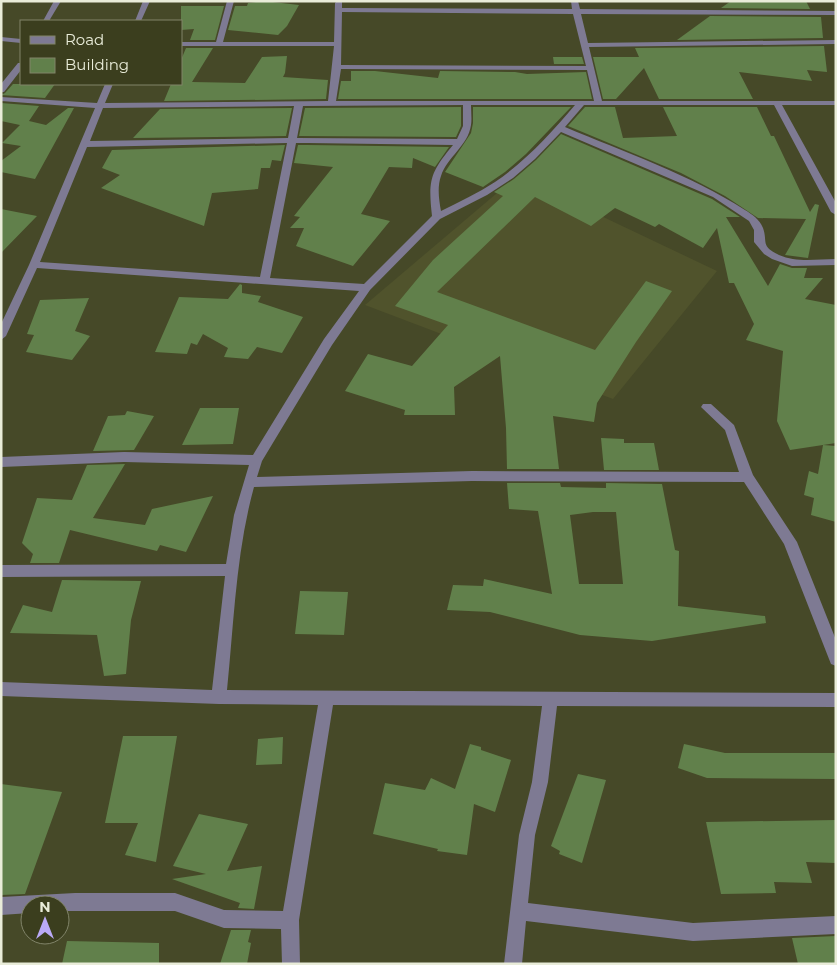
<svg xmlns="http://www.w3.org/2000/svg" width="837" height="965" font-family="Montserrat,sans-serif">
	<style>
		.built { fill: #50532c }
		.building { fill: #61804b; fill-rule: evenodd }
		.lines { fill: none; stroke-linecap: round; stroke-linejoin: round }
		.minor { fill: #7e7a93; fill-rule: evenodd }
	</style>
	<rect width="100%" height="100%" fill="#464928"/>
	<!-- built -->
	<path class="built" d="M517,176l200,95 -104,128 -248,-94z"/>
	<!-- building -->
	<path class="building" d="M264,1l35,4 -12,21 -9,9 -50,-5 7,-24h12l1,-3z
		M731,1h75l4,8 -89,-1z
		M181,6h43l-9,34h-25l4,-11 -13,1z
		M710,16l111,1 2,21 -146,2z
		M824,46l3,26 -20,-2 5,11 -73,-9 14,27h-94l-15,-31 -28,31h-13l-10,-42h46l-4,-9z
		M186,48h27l-21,34 53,1 17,-26 25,-1 -2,17 -2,4 45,3 -2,19 -162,2 7,-17h10v-24z
		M553,57h29l2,7h-30z
		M351,71h24l63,7 2,-7 75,1 12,2 59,-2 6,27h-254l3,-18h10z
		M13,84h42l-10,14 -44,-3 4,-2z
		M1,103l38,3 -10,15 17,4 22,-17h6l-39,71 -34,-7v-11l20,-15 -19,-3 18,-18 -19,-4z
		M461,107v19l-5,11 -157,-1 6,-28z
		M473,107h98l-45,47 -21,18 -22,15 -38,-15 26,-39 2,-10z
		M585,107h30l8,31 54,-2 -14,-29h94l14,29h3l36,76 5,-8 4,1 -11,53 -23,-3 21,-36 -48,-1 -33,-22 -44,-23 -113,-47z
		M292,108l-6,28 -153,2 27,-29z
		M561,134l151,65 28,18h-14l42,69 12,-22 12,4h15l-3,10h19l-18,21 31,6v138l-46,7 -13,-29 6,-70 -37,-11 8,-16 -20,-41h-5l-12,-55 -14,20 -44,-24 -4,3 -40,-19 -24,18 -56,-29 -98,95 158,58 51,-69 26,10 -36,51 -39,61 -3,19 -41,-6 6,53h-52l-1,-41 -6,-72 -46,31 1,28h-51l1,-5 -60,-19 23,-37 44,12 36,-41 -53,-19 38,-46 70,-64 -9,-4 20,-13 22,-19z
		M285,145l-4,16 -9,-1 -2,8h-9l-3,21 -46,4 -8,33 -103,-38 19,-13 -18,-7 10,-18z
		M298,145h10l141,2 -14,20 -22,-9 -1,10 -23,-1 -28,47 29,7 -37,45 -57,-20 8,-18h-14l10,-11 -6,-1 39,-49 -39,-4z
		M1,209l36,7 -36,37z
		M240,284l2,1v8l19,3 -3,6 45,15 -21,36 -25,-6 -9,12 -24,-2 4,-9 -25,-14 -6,11 -6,-2 -4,11 -32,-2 24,-55 49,2z
		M89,298l-14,33 15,5 -18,24 -46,-8 8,-17 -7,-1 13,-34z
		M200,408h39l-6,36 -51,1z
		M127,411l27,5 -20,34 -41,1 15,-35 17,-1z
		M601,438l23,1v4h30l5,27h-55z
		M823,445l13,1v76l-25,-7 3,-17 -10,-3 5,-24 9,3z
		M125,464l-32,54 52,7 7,-16 61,-13 -27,56 -26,-7 -3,6 -87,-21 -11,33h-29l3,-9 -11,-11 15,-45 35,2 15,-35z
		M507,483h53l1,4 45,1v-5l56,1 13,66 4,1 -1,55 87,10 1,7 -114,18 -72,-6 -90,-23 -43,-2 6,-25 30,1 1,-7 68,15 -14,-83 -29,-2zM593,512h23l7,72h-44l-9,-69z
		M62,580l79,1 -10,39 -5,54 -22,2 -7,-41 -87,-2 13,-28 29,7z
		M300,591l48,1 -4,43 -49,-1z
		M123,736h54l-21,126 -31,-7 13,-32h-33z
		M283,737l-1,27 -26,1 2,-26z
		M470,744l11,3v3l30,10 -16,52 -21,-8 -7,51 -30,-4 1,-2 -65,-15 12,-51 40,7 6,-12 24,11z
		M684,744l41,9h111v26l-129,-1 -29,-10z
		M578,774l28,6 -24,83 -23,-9 1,-3 -9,-5z
		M1,784l61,8 -37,102 -24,1z
		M199,814l49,10 -21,47 35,-5 -8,43 -16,-1 2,-5 -68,-24 34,-5 -33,-8z
		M836,820v43l-30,-1 6,21 -38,-1 2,11 -55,1 -15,-72z
		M231,930h20l-3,12 3,1 -4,21h-27z
		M836,936v28h-38l-6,-26z
		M67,941l92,2v21h-97z"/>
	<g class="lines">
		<!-- minor -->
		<path class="minor" d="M54,1h7l-12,20h-6z
			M143,1h7l-9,20h-6z
			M227,1h7l-11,41h111l1,-39 2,-2h5v7l230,1 -1,-8h7l2,8 256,2v4l-255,-1 7,29 248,-3v4l-247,3 13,54h234v4h-54l54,98v12l-5,-3 -57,-107h-190l-19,22c59,25 126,48 180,83 8,5 14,9 18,18 5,14 -3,18 16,27 18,8 38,4 57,4v6l-44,1 -20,-7 -8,-5 -10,-12v-12l-5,-9 -36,-24 -152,-65 -26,27 -22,19 -26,17 -47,24 -70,71 -38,55 -70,116 -5,16 215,-6 267,1 -14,-42 -24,-23 2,-3h8l23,21 19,50 44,67 39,98v26l-5,-2 -2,-5 -45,-115 -40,-62 -272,-1 -218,6c-18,65 -20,135 -27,203l609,3v14l-279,-1 -9,76 -13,53 -7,68 165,20 143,-7v18l-143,7 -167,-20 -4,43h-18l15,-129 13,-53 10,-76 -209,-1 -34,215 1,44h-18l-1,-35 -57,-1 -49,-17h-115v-6h-30v8l-29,2v-18l74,-4h100l49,17 59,1 35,-206 -99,-1 -218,-8v-14l211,8 13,-114 -224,1v-12l225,-1 8,-49 15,-50 -125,-3 -123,5v-10l123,-5 129,3 71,-116 35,-48 -322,-23 -31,68 -5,4v-16l28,-59 66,-157 -94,-7v-4l96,6 8,-19h8l-8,19 223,-2 6,-55h-153v-4h35zM342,12l231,2 13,52 -245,-1zM341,69l246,1 7,31h-258zM463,105v21l-6,13 -160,-1 6,-32zM471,105h104c-24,28 -49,56 -80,77 -17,11 -36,20 -54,29 -2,-11 -4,-24 0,-35 6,-19 27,-30 30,-51 1,-6 0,-13 0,-20zM294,106l-6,32 -198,3 13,-33zM287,143l-27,134 -220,-15 47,-115zM296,143h12l145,2c-23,28 -25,35 -21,71l-68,68 -94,-6z
			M1,37l20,2v4l-20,-2z
			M18,63h3v7l-17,22h-3v-8z"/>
	</g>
	<!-- border -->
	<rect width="837" height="965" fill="none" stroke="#e9ecd9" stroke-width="5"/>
	<!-- legend -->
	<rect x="20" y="20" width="162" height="65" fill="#3b3e1e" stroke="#818469"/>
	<rect x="30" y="36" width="25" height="8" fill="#7e7a93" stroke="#818469"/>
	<text x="65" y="45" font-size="15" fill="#e9ecd9">Road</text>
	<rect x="30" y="58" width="25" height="15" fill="#61804b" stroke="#818469"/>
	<text x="65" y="70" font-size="15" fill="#e9ecd9">Building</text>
	<!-- north arrow -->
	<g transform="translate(45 920)"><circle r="24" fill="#3b3e1e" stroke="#818469"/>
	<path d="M0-4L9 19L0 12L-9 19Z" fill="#baaaf6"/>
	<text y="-8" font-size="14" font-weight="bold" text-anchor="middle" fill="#e9ecd9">N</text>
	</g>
</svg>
